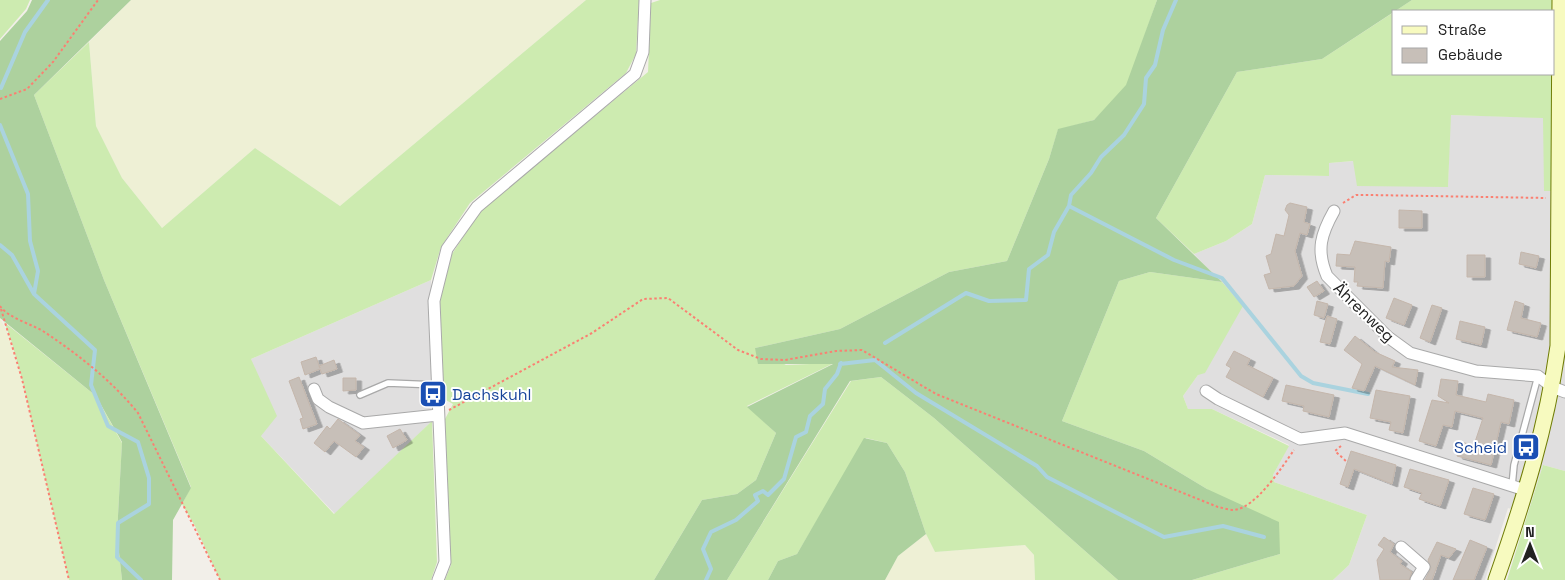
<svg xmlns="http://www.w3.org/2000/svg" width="1565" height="580" font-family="'Space Grotesk',sans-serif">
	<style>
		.residential { fill: #e0dfdf }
		.farmland { fill: #eef0d5 }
		.grass { fill: #cdebb0 }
		.forest { fill: #add19e }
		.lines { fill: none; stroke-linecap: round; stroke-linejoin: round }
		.stream { stroke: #aad3df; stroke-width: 4 }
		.building { fill: #c7bfb8; stroke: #c4b6ab; filter: url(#shadow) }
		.service-casing { stroke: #a9a9a9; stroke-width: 8 }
		.minor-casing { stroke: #a9a9a9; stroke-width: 13 }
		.secondary-casing { stroke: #707d05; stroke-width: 17 }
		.path { stroke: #fa8072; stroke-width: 2; stroke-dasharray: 2.5 2.5; stroke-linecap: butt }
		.service { stroke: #fff; stroke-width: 5.5 }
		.minor { stroke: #fff; stroke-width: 11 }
		.secondary { stroke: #f7fabf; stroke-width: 15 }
		.labels { text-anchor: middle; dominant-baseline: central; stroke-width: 4; stroke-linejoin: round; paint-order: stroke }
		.street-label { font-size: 16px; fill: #222; stroke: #fff }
		.transit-label { font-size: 16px; fill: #164399; stroke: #fff; text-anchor: start }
	</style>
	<defs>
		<filter id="shadow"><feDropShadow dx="5.5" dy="3" stdDeviation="0" flood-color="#0004"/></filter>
	</defs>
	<rect width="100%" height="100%" fill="#f2efe9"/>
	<!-- residential -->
	<path class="residential" d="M1450,115l115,3v353l-22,-6 -16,49 -19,-6 -23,72h-152l16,-15 18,-50 -93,-33 -1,-7 16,-30 -77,-36h-24l-5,-13 15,-21 39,-76 -43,-45 32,-13 26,-17 13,-49 64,1 -1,-13 26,-2 94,26z
		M431,280l1,141 -96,94 -75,-79 -10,-77z"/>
	<!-- farmland -->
	<path class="farmland" d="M131,0h455l-246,206 -85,-58 -93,80 -40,-50 -26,-52 -7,-84z
		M0,318l11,22 11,39 47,201h-69z
		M926,534l9,18 90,-7 9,10 1,25h-150l13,-24z"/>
	<!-- grass -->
	<path class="grass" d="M0,0h30l-4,9 -26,30z
		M586,0h53l-3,54 -10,19 -156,130 -29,44 -10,33 -180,79 26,57 -16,20 73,78 98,-93 5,141 -6,18h-211l-25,-54 -13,-22 9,-17 -87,-207 -70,-185 55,-53 7,84 26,52 40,50 93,-80 85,58z
		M660,0h497l-31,89 -32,31 -36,10 -9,29 -42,102 -58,11 -109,57 -85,19 31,17 48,-2 -87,43 29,27 -20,47 -19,14 -35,6 -48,80h-209l6,-15 -6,-146 8,-15 -9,-5 -4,-98 12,-47 29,-44 167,-138 3,-69z
		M1412,0h140v11h-157z
		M1394,12v62h158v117h-8l-1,-73 -92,-3 -3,72 -91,-1 -4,-25 -24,2v13l-64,-1 -13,49 -26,17 -32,13 -38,-36 81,-146 85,-13z
		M1150,272l72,10 21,24 -38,67 -7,2 -15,21 5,13h24l77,37 -16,29 1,7 93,33 -18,50 -16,15h-141l88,-26 -73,-65 -63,-38 -82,-30 57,-140z
		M4,322l92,74 26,47 -5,91 5,46h-53l-47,-201 -11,-39z
		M881,377l53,41 184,162h-83l-1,-25 -9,-10 -90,7 -9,-18 -21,-62 -18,-29 -21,-5 -69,116 -19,7 -10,19h-41l124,-199z
		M1543,465l22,6v109h-58z"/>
	<!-- forest -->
	<path class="forest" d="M32,0h99l-97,95 70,185 87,208 -18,32 -1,60h-50l-5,-46 5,-92 -26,-46 -96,-78v-277l27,-30z
		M1157,0h255l-90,59 -85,13 -81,146 66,64 -72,-10 -31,9 -57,140 82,30 63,38 72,33 1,32 -88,26h-74l-184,-162 -53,-41 -31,4 -123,199h-73l48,-80 35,-6 19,-14 20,-47 -29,-26 86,-43h-75l-3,-16 85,-19 109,-57 58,-11 42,-102 9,-30 36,-9 32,-35z
		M864,438l23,5 18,29 21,62 -28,22 -13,24h-117l10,-19 19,-7z"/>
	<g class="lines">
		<!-- stream -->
		<path class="stream" d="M1,88l24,-56 23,-32
			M0,125l28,69 2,47 8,30 -4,23 61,56 -4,35 17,41 30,16 11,36v26l-31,19 -1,34 24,23
			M1069,206l105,54 48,18 79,98 12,7 55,11
			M0,245l12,10 22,39
			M885,343l81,-50 23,8 37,-1 3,-31 19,-14 6,-23 15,-26 2,-11 20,-22 10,-16 23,-22 20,-31 2,-26 9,-13 8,-35 13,-30
			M840,364l35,-4 41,33 121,73 10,11 117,60 59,-11 41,11
			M706,580l5,-11 -8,-20 8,-17 25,-12 22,-19 -3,-6 8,-4 5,4 16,-16 12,-42 10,-5 4,-16 13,-12 2,-15 12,-15 4,-11"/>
	</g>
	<!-- building -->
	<path class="building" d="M1290,203l17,4 -3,15 6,2 -3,11 -7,-2 -5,18 7,25 -8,10 -25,3 -5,-14 7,-2 -5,-17 5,-2 5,-20 8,2 5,-21 -4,-5 2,-5z
		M1399,210l23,1v17h-23z
		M1355,241l36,6 -2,15 -4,-1 -2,27 -26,-2 1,-4h-4l1,-15 -19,-1 1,-12 13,1z
		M1521,252l18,4 -3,12 -17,-4z
		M1467,255h18v22h-18z
		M1317,281l7,10 -10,6 -7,-10z
		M1394,298l18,7 -8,20 -18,-7z
		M1317,301l11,3 -4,14 -10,-3z
		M1515,301l9,3 -3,14 20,5 -4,14 -30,-7z
		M1432,305l10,3 -12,34 -10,-4z
		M1327,316l10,3 -7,25 -10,-2z
		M1460,321l25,6 -4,18 -25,-6z
		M1355,336l20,16 20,9 -3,6 26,3 -3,15 -40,-19 -11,25 -12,-3 10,-24 -18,-14z
		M1234,351l16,8 -3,6 26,13 -10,19 -37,-20 5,-9 -5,-3z
		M316,357l4,11 -1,-2 15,-6 3,9 -15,5 -2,-5 -15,6 -4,-13z
		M299,377l18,47 -14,5 -3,-10 3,-1 -14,-37z
		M343,378h13v12l-13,1z
		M1441,379l17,2 -2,14 30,7 2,-8 26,6 -5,24 -8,-2 -10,43 -34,-9 3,-14 14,3 9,-27 -28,-7 -3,16 -9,-2 -7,21 -17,-5 13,-41 17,3 -11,-7z
		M1286,385l48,10 -5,22 -26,-6 1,-5 -22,-5z
		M1376,390l34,6 -7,37 -14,-3 2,-8 -21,-4z
		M338,419l22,16 -5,6 9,6 -8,10 -22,-16 -9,11 -11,-9 13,-17 3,3z
		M400,429l7,11 -14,8 -6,-12z
		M1351,451l45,14 -4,19 -38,-15 -6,18 -8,-3z
		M1410,469l39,11 -9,26 -21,-7 3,-6 -18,-6z
		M1473,488l21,6 -9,26 -21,-6z
		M1384,537l10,7 -4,8 12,9 -2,3 12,8 -3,8h-29l-3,-20 7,-11 -6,-4z
		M1470,540l17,7 -13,33h-21z
		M1437,542l19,7 -7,9 -8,-3 -9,25h-7l6,-12 -3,-8z"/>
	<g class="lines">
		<!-- service casing -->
		<g class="service-casing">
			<path id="service" d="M360,395l28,-12 49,2
				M1512,486l2,-21 24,-89"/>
		</g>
		<!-- minor casing -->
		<g class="minor-casing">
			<path id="minor" d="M1334,211c-13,23 -18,39 -7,65l61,61 22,16 66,18 62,5 14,11 13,5
				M314,389l4,10 11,8 34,16 75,-8
				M1206,391l12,8 82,40 45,-6 180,57
				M1401,547l23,20 -8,13
				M438,580l7,-18 -11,-261 13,-52 30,-42 158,-133 8,-22 2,-52"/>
		</g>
		<!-- secondary casing -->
		<g class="secondary-casing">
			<path id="secondary" d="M1496,580c27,-77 51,-154 62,-234l2,-346"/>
		</g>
		<!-- path -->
		<path class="path" d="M0,99l27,-10 26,-27 45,-62
			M1343,203l13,-8h14l176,3
			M0,306c9,13 33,18 46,27 34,23 66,48 92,80l82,167
			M1,309l21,70 47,201
			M449,410l143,-77 51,-34 25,-1 70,52 23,9 24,1 51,-9 26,-1 74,44 282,113c5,1 11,3 16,3 22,-2 48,-43 60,-60
			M1341,446l-6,5 12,11"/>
		<!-- service -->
		<use href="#service" class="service"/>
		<!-- minor -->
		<use href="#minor" class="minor"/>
		<!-- secondary -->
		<use href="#secondary" class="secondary"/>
	</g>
	<!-- icons -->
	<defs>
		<g id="bus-square" transform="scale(1.4375)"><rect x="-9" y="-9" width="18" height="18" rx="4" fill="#1a4fb4" stroke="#fff"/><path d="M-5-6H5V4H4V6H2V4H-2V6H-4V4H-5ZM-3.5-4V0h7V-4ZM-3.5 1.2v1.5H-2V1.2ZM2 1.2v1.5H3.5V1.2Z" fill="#fff"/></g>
	</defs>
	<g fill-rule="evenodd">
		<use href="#bus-square" x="433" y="394"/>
		<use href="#bus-square" x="1526" y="447"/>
	</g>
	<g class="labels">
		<!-- street labels -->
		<g class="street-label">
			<text transform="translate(1364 312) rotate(44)">Ährenweg</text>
		</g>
		<!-- transit labels -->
		<g class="transit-label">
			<text x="452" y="394">Dachskuhl</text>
			<text x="1507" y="447" text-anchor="end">Scheid</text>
		</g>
	</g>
	<!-- legend -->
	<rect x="1392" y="10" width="162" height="65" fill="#ffffff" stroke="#a7a7a7"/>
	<rect x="1402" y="26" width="25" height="8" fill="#f7fabf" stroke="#a7a7a7"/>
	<text x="1438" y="35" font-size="15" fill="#222222">Straße</text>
	<rect x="1402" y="48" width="25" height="15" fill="#c7bfb8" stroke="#a7a7a7"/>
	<text x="1438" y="60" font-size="15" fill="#222222">Gebäude</text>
	<!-- north arrow -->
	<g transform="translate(1530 545)" stroke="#ffffff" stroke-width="4" paint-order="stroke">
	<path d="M0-4L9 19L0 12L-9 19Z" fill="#222222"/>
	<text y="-8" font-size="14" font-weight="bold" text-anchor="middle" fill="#222222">N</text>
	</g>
</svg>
